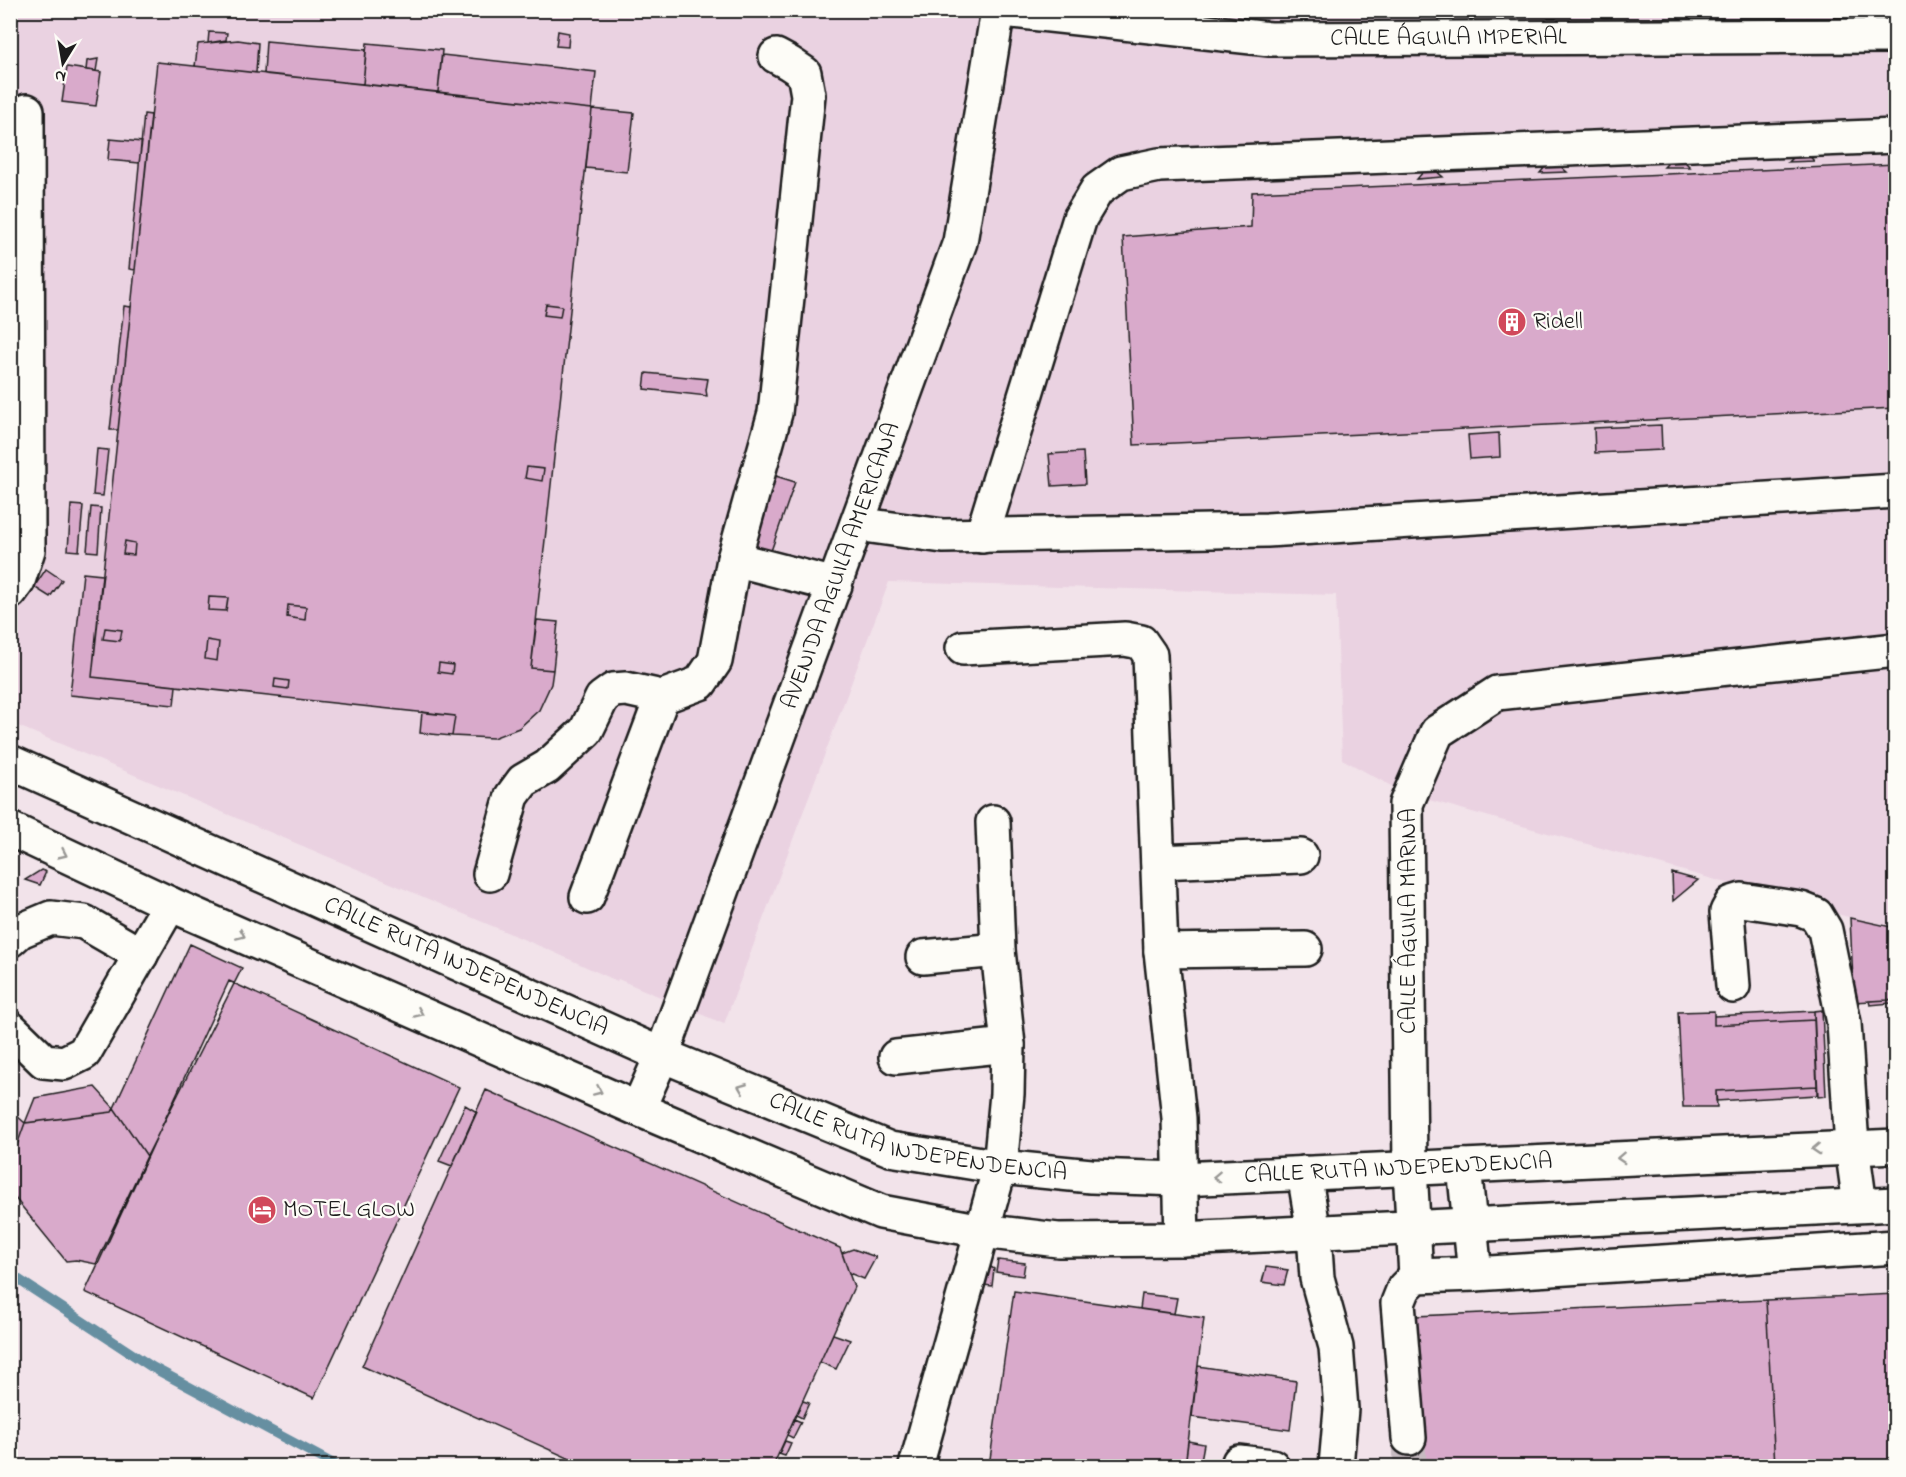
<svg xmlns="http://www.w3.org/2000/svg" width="1906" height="1477" font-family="'Indie Flower',sans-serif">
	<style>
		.built { fill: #ead2e1 }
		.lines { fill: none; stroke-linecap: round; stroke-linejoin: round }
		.stream { stroke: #668fa1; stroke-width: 10 }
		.building { fill: #d9aacb; stroke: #1c1c1c; stroke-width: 1.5; fill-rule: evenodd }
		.minor-tunnel { stroke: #c7bbc1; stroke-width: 33; stroke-dasharray: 33 16; stroke-linecap: butt }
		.minor-casing { stroke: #1c1c1c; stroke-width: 38 }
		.major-casing { stroke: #1c1c1c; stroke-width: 38 }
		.minor { stroke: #fdfcf7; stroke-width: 33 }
		.major { stroke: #fdfcf7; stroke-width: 33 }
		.oneway { stroke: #989794 }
		.labels { text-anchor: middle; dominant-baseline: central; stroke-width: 4.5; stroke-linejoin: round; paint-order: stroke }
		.street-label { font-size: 24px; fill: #1c1c1c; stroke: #fdfcf7 }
		.poi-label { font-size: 24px; fill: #1c1c1c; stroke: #fdfcf7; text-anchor: start }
	</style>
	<rect width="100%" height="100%" fill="#f2e3ea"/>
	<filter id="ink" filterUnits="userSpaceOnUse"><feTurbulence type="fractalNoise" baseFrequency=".0167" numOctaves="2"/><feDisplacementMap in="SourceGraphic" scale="12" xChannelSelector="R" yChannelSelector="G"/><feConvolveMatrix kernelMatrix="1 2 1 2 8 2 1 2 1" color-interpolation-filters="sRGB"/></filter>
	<g filter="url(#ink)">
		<!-- built -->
		<path class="built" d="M10,11h1885v919l-491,-137 -62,-34 -6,-164 -447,-13 -165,442 -106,-45 -1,2 -68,-31 -538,-227z"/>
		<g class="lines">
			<!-- stream -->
			<path class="stream" d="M10,1274l142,93 185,99"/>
		</g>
		<!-- building -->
		<path class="building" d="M558,31l11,2 -1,14 -12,-1z
			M209,32l18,1 -1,7 -18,3z
			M238,40l20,3 -2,30 -61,-7 3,-22z
			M266,41l100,9 -3,34 -99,-10z
			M367,43l75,7 -4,42 -75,-8z
			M442,55l154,17 -4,37 -154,-17z
			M98,59l-2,12 -10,-1 1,-9z
			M157,62l435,47 -61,559 22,2 -2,14 -12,26 -20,18 -26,10 -41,-2 3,-20 -363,-39zM546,304l16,2 -2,11 -16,-2zM527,467l17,2 -2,12 -17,-3zM125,541l10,2 -1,12 -11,-1zM209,597l19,1 -2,13 -18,-1zM288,605l18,2 -1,13 -18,-3zM105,628l17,2 -2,11 -17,-2zM207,640l12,2 -2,19 -12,-2zM439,663l14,2 -1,9 -14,-2zM275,679l14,2 -1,8 -14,-2z
			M67,67l34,5 -5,34 -34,-4z
			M592,109l42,4 -7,59 -41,-4z
			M144,114l7,1 -16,155 -6,-1z
			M110,139l32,3 -3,21 -31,-3z
			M1802,148l12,13 -26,1z
			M1677,154l13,13h-26z
			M1552,159l15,13 -27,1z
			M1896,164v244l-762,37 -11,-208 128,-10 1,-35z
			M1429,165l14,12 -26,2z
			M546,304l16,2 -2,11 -16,-2z
			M124,306l7,1 -13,123h-8z
			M646,373l62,6 -2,11 1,6 -63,-7z
			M1661,425l1,25 -67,3 -1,-25z
			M1499,433l1,24 -30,2 -2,-24z
			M97,449l11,1 -5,46 -10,-1z
			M1083,452l2,32 -33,2 -3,-32z
			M527,467l17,2 -2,12 -17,-3z
			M766,473l29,9 -24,69 -20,-7z
			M71,505l12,1 -4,45 -11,-1z
			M91,507l10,1 -3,44 -11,-1z
			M125,541l10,2 -1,12 -11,-1z
			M46,569l16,11 -12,17 -16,-10z
			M83,573l19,2 -10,102 84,9 -2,19 -104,-10z
			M209,597l19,1 -2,13 -18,-1z
			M288,605l18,2 -1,13 -18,-3z
			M537,620l21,2 -5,48 -22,-2z
			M105,628l17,2 -2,11 -17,-2z
			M207,640l12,2 -2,19 -12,-2z
			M439,663l14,2 -1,9 -14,-2z
			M275,679l14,2 -1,8 -14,-2z
			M422,712l33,4 -3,20 -32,-3z
			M41,870l5,2 -6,13 -15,-5z
			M1672,873l26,7 -25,21z
			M1850,918l46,10v68l-7,4 -35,2z
			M190,944l52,24 -95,188 -33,-48z
			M229,981l230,106 -145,311 -229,-106z
			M1896,996v4l-5,3 -21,2 -1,-4 20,-1z
			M1822,1010l4,86 -8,1 -4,-86z
			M1714,1011v14l100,-5 3,66 -101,5 1,16h-34l-5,-95z
			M1814,1011v9l-100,5v-9z
			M1817,1086v9l-101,6v-10z
			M95,1087l19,21 -2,4 -87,11 10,-25z
			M486,1090l354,158 14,39 -81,179h-187l-224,-100z
			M465,1105l12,7 -25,54 -13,-5z
			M114,1108l33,48 -51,108 -20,-4 -10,1 -56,-69v-41l7,-6 8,-22 87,-11z
			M10,1110l15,13 -8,22 -7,6z
			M853,1249l23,8 -12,22 -15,-6 -7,-20z
			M998,1260l27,3 -2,13 -27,-4z
			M986,1264l8,5 -2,17 -18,-2z
			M1266,1267l22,3 -4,15 -22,-3z
			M1014,1291l190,27 -19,148h-196z
			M1142,1294l35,4 -3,16 -34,-5z
			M1896,1294v172h-121l-9,-166z
			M1766,1300l9,166h-354l-5,-150z
			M833,1334l17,6 -14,29 -16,-7z
			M1198,1366l98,15 -6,49 -98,-13z
			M803,1401l6,2 -7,15 -6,-3z
			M794,1419l7,3 -8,16 -6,-3z
			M1402,1438h19v28h-19z
			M785,1441l6,2 -6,13 -6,-2z
			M1188,1441l16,3 -4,22h-15z"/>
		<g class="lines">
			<!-- minor-tunnel -->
			<path class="minor-tunnel" d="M1409,1438l1,28"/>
			<!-- minor casing -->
			<g class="minor-casing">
				<g id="minor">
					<path id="s1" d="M1003,10l267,29 626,-3"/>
					<path d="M776,56l13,7 15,10 4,22 -33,318 -41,146 101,26"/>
					<path d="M857,524l86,12 324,-6 629,-39"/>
					<path d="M982,536l98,-318 17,-28 24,-17 38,-8 737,-29"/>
					<path d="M10,592l8,-11 10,-31 -1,-439"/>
					<path d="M963,648l162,-9 16,3 9,13 11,296 18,167 3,121"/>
					<path d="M1158,862l143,-6"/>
					<path d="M490,874l22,-78 11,-15 24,-14 39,-36 16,-33 11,-8 13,-1 36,8 38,-14 15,-22 19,-102"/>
					<path d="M587,897l75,-200"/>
					<path d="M10,940l10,-9 31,-13 33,4 57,33"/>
					<path d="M1161,951l144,-2"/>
					<path d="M923,957l75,-7"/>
					<path d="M1733,986l-6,-74 5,-9 10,-3 59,9 15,6 9,15 19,93 8,124 8,58"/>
					<path d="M10,1028l34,33 20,2 20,-10 86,-149"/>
					<path d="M896,1057l112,-12"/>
					<path d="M1464,1166l11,108"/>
					<path d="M1304,1173l10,60 3,45 19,69 5,62 -5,57"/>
					<path d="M1416,1276l-6,-108 -4,-364 31,-72 60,-39 399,-43"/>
					<path d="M1409,1438l-11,-135 6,-15 12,-12 59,-2 421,-27"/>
					<path d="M1239,1462l33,4"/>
					<path d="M916,1466l84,-299 7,-73 1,-49 -10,-95 -5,-128"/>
				</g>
			</g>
			<!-- major casing -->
			<g class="major-casing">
				<g id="major">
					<path id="s2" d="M10,762l652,293 228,94 110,18 91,9 89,3 716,-33"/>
					<path d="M10,829l160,75 468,205 243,103 101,19 76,9 124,-1 714,-35"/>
					<path id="s3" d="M638,1109l24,-54 298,-813 38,-232"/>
				</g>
			</g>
			<!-- minor -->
			<use href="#minor" class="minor"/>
			<!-- major -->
			<use href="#major" class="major"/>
		</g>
		<!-- one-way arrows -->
		<defs><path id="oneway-chevron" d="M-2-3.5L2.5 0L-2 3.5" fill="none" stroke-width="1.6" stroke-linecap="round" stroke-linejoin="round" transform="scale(1.5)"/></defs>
		<g class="oneway">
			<use href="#oneway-chevron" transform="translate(63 854) rotate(25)"/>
			<use href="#oneway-chevron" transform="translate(241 935) rotate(24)"/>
			<use href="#oneway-chevron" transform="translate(419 1013) rotate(24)"/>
			<use href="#oneway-chevron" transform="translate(742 1088) rotate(-158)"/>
			<use href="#oneway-chevron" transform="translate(598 1091) rotate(24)"/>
			<use href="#oneway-chevron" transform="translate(1816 1149) rotate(177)"/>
			<use href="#oneway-chevron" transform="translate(1621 1158) rotate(177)"/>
			<use href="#oneway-chevron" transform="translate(1217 1177) rotate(177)"/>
		</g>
	</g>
	<!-- icons -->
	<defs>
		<g id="building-disc" transform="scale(1.5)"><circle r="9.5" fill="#d1495b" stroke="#fdfcf7"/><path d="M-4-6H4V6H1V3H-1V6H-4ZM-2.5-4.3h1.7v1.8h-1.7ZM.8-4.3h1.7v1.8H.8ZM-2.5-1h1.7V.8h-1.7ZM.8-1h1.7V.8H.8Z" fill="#fff"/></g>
		<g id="hotel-disc" transform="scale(1.5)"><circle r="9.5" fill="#d1495b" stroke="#fdfcf7"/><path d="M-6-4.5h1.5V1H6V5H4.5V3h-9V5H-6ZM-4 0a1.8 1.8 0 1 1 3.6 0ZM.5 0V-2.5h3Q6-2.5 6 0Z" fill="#fff"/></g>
	</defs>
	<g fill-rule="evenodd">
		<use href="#building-disc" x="1512" y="322"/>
		<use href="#hotel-disc" x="262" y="1210"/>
	</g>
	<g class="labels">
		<!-- street labels -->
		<g class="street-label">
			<text stroke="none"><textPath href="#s1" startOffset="447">CALLE ÁGUILA IMPERIAL</textPath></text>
			<text stroke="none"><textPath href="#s3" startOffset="580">AVENIDA AGUILA AMERICANA</textPath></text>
			<text transform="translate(1409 921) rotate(-90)">CALLE ÁGUILA MARINA</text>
			<text stroke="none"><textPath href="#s2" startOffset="500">CALLE RUTA INDEPENDENCIA</textPath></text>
			<text stroke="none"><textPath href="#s2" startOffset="986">CALLE RUTA INDEPENDENCIA</textPath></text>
			<text stroke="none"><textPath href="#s2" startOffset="1472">CALLE RUTA INDEPENDENCIA</textPath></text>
		</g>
		<!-- poi labels -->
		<g class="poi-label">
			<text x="1533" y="322">Ridell</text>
			<text x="283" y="1210">MOTEL GLOW</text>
		</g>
	</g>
	<!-- margin -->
	<rect width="1906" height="1477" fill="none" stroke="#fdfcf7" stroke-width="36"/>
	<rect x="18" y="18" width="1870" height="1441" fill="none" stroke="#1c1c1c" stroke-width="2" filter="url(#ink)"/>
	<!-- north arrow -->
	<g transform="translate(63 63) rotate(191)" stroke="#fdfcf7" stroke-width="4.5" paint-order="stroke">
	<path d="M0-4.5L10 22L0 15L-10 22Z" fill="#1c1c1c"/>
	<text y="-9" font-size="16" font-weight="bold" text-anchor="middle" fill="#1c1c1c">N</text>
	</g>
</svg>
